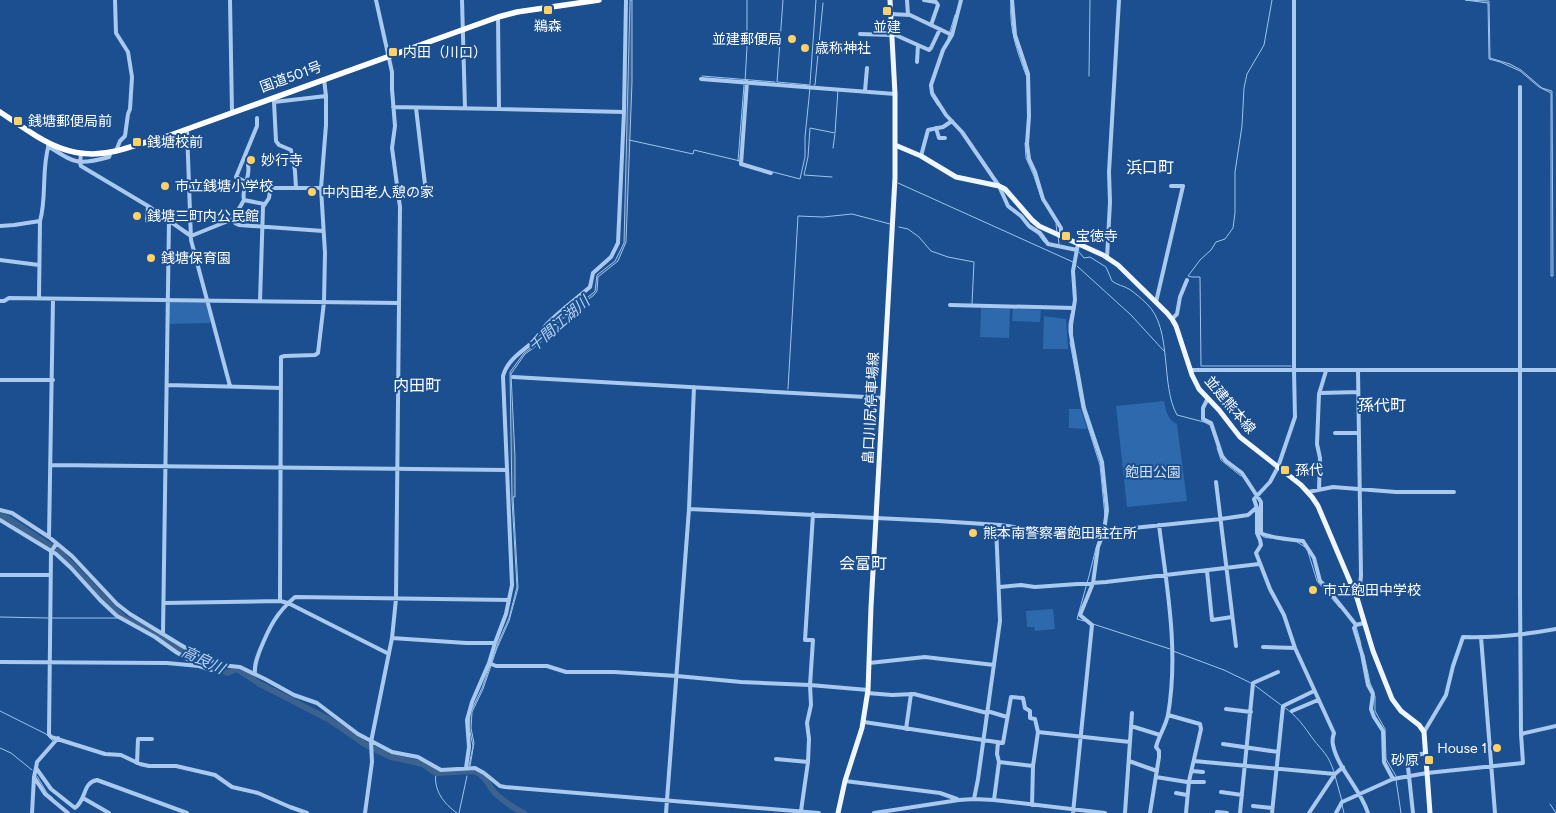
<svg xmlns="http://www.w3.org/2000/svg" width="1556" height="813" font-family="Figtree,'Noto Sans JP',sans-serif">
	<style>
		.green { fill: #2e69ad }
		.water { fill: #3c6290; stroke: #9cc4f0 }
		.lines { fill: none; stroke-linecap: round; stroke-linejoin: round }
		.stream { stroke: #9cc4f0; stroke-width: 1 }
		.river { stroke: #3c6290; stroke-width: 6 }
		.minor { stroke: #a9c9ee; stroke-width: 4 }
		.major { stroke: #f0f6ff; stroke-width: 5 }
		.highway { stroke: #fff; stroke-width: 5.5 }
		.poi-dot { fill: #ffd166; stroke: #1b4f8f; stroke-width: 2 }
		.labels { text-anchor: middle; dominant-baseline: central; stroke-width: 4; stroke-linejoin: round; paint-order: stroke }
		.poi-label { font-size: 14px; fill: #fff; stroke: #1b4f8f; text-anchor: start }
		.street-label { font-size: 14px; fill: #fff; stroke: #1b4f8f }
		.park-label { font-size: 14px; fill: #cfe3fa; stroke: #1b4f8f }
		.water-label { font-size: 15px; font-style: italic; fill: #b5d3f5; stroke: #1b4f8f }
		.quarter-label { font-size: 16px; fill: #fff; stroke: #1b4f8f }
	</style>
	<rect width="100%" height="100%" fill="#1b4f8f"/>
	<!-- green -->
	<path class="green" d="M169,301h36l6,20 -2,2 -41,1z
		M981,308l29,1 -1,29 -29,-1z
		M1013,308l28,2 -1,12 -28,-1z
		M1044,316l22,3 2,30h-25z
		M1164,401c2,10 3,18 13,23l10,77 -60,6 -11,-101z
		M1069,409h12l6,20 -18,-1z
		M1053,609l2,20 -20,2 -1,-4h-7l-1,-16z"/>
	<!-- water -->
	<path class="water" d="M630,0h2v82l-6,160 -8,19 -20,16 -1,14 -3,4 -42,32 -13,17 -14,10 -14,20 4,83v40h-2l5,91 -9,33 -12,27 -14,41 -11,23 -1,16 3,15 -4,23h-1l4,-20 -4,-19 1,-14 12,-25 16,-45 11,-25 8,-31 -5,-87 -2,-128 14,-19 15,-11 14,-18 40,-31 2,-2 2,-16 18,-14 9,-18z
		M1465,0l24,1 1,57 20,6 11,6 21,18 10,3 1,185h-2v-183l-12,-6 -19,-16 -20,-9 -11,-3 -1,-56z"/>
	<g class="lines">
		<!-- stream -->
		<path class="stream" d="M783,0l-6,82 33,3
			M1272,0l-8,45 -17,29 -3,14 -2,38 -7,46v41l-2,15 -8,11 -9,3 -5,8 -11,10 -12,16 4,1h8l1,89h90
			M1011,4c-2,25 6,47 15,71
			M948,38l7,-23
			M702,76l73,6
			M1089,76l1,-76
			M745,82l2,-35v-47
			M810,84l6,-84
			M814,85h1l8,-82
			M931,95l7,11
			M629,140l64,14 1,-4 46,11
			M1025,143l1,15 8,18 7,21
			M833,148l2,-14
			M738,161l6,-76
			M773,172l27,7 5,-22v-20l5,-49
			M832,177l-28,-2 4,-18 2,-29 25,5 3,-43
			M898,183l175,79
			M1008,208l7,5
			M1056,224l1,8
			M899,227l9,2 11,8 12,14 17,6 26,5 -2,42
			M1029,228l9,6 6,8
			M1058,236l1,8
			M1079,252l5,6 6,-1 16,10 6,14c5,4 12,5 17,8 6,4 13,10 18,15 26,25 13,81 30,111l27,7 6,3
			M1077,266l54,49 33,36
			M1069,333v-9l2,-10
			M1070,342l12,66 18,57 5,51
			M788,389l10,-173 25,1 29,-3 38,10
			M1217,448l4,12 20,16
			M1259,529c1,8 5,9 12,9
			M1297,542l8,5
			M1308,552l9,29 23,27
			M0,617l48,1
			M52,618h66
			M1084,621l-7,-2 12,-43 7,-28 7,-21
			M1093,624l77,25
			M1356,626l5,18
			M1173,651l51,19 29,14 28,21
			M1364,655l6,28 4,9
			M1375,696v15l10,18 1,30 10,17
			M1284,707c14,10 19,18 29,32 11,14 15,15 21,33
			M0,711l46,23 8,8
			M0,748l11,5 21,17
			M469,771h1
			M436,773c-3,17 8,31 21,40
			M37,776l10,17 6,5
			M1335,776l7,25
			M1396,780l5,33
			M1550,804l6,9
			M1342,805l2,8
			M459,813l8,-37"/>
		<!-- river -->
		<path class="river" d="M0,515l9,4 52,34 40,42 23,23 33,16 33,23 23,8 14,8 10,-4 23,15 70,36 36,25 25,12 32,7 13,9 38,-2c13,5 14,16 23,24 7,6 18,14 27,18"/>
		<!-- minor -->
		<path class="minor" d="M115,0l1,33 12,19 4,25 -2,32 -2,5 -3,22 -5,5 -4,10
			M230,0l2,112
			M462,0l3,108
			M907,0l1,15
			M924,0l12,2 2,3 -7,20
			M961,0l-9,35 -9,15 -12,35 1,8 14,22 16,17 37,54 9,20 13,10 8,10 11,7 8,11 29,6
			M1012,0l3,35 13,39 1,42 -2,28 2,15 6,13 8,27 18,29v8
			M1294,0v371l1,46 -17,50 -8,15 -16,17 3,9v25l3,7 1,5 -5,8 14,36 14,26 11,33 39,85c-1,3 -2,8 -1,12 5,24 27,43 35,68
			M890,14l20,1 42,20
			M498,17l1,92 125,3
			M891,33l38,17 2,-2 9,-19
			M860,34l31,1
			M917,62l1,-17
			M701,79l194,15
			M747,82l-6,82 30,9
			M865,91l2,-23
			M273,100l1,2 52,-6
			M274,102l2,39 3,4 12,5 4,21 1,17
			M393,107l106,2
			M936,128l3,10h6
			M187,129l4,111 39,146
			M48,146c27,17 29,20 61,11l2,-5
			M81,154l-1,9 1,3 67,40 43,30
			M921,156l7,-26 15,-3 9,-6
			M246,182l-10,-5 21,-51v-8
			M399,193h27l-10,-85
			M244,200c-3,-12 7,-23 4,-35
			M233,219l2,4 4,2 84,6
			M147,221l1,-15
			M0,226l14,-1 26,-4
			M191,236l42,-17 11,-19 20,4
			M1107,258l3,-56 -1,-30 10,-172
			M0,260l39,5
			M39,298l1,-77c7,-24 1,-51 9,-77
			M0,301h4l5,-3 390,5
			M260,301l3,-94 6,-9 1,-7 2,-3h49
			M1156,302l27,-116h-12
			M950,305l124,3
			M1172,319l5,-5 3,-17 7,-17
			M1191,370h365
			M513,377l370,21
			M0,380h53
			M167,385l114,3
			M1320,393l38,-1
			M1208,398l-5,10v11l8,4 11,33 4,5 16,12 19,29v31c5,4 33,7 42,8l11,17 6,23 6,6 30,38 8,-2
			M1335,433h24
			M52,465l455,5
			M1216,482l20,164
			M1319,490l1,-32 -3,-14 2,-50 7,-23
			M1308,492l25,-5 63,5h58
			M689,509l249,12 62,4 56,8 19,-3 29,1 117,-12 27,-4 8,-7
			M0,510l12,3 37,24 23,19 45,48 13,10 59,36 31,15 20,2 25,12 29,16 23,8 41,31 34,18 26,5 23,13 34,-2 9,5 16,13 5,1 314,26
			M0,520l56,34 15,14 29,32 17,16 38,21 21,15 23,14
			M49,537l4,-238
			M56,544l-5,8 -2,182 2,3 54,17 16,1 19,9 9,2h27l39,9 17,12 26,6 32,14 17,6
			M1207,571l5,49 20,-3
			M0,575h50
			M1000,587l21,-2 14,2 71,-5 153,-18
			M1357,597l2,-3 2,-18 -3,-206
			M280,601l1,-244 4,-1 30,-1 3,-2 6,-51 1,-49 -4,-65 5,-63v-29l-2,-17
			M164,603l116,-2 8,2 101,51
			M1356,625l-2,3 8,26 6,31 5,9 -2,15 3,8 9,14 1,31 9,17
			M163,633l6,-413
			M1481,637l14,176
			M392,638l74,5h29
			M1263,647l32,1
			M0,662l167,1 32,3 13,4 5,-1 3,-4
			M489,663l7,3h51l19,6h48l63,4 64,6 69,3 58,5
			M869,663l56,-6 69,8
			M255,674c-1,-9 2,-16 5,-24 9,-22 16,-37 35,-53l214,3
			M867,693l25,2 22,-1 73,19
			M1226,709l25,3
			M987,711l20,6
			M1292,711l26,-11
			M1168,715l32,9 1,5 -12,52 -3,32
			M864,722l139,21 8,-46 12,1 2,10 5,3v7l5,1 3,13 92,10
			M1131,726l29,9
			M906,729l5,-35
			M1424,732l22,-37 7,-29 10,-29c33,1 60,-2 93,-8
			M1521,734l35,-8
			M58,738l-21,24 -1,6 15,21 24,19c12,-9 7,-25 22,-28l90,33
			M998,742l-1,12 2,8 34,4 5,-34
			M1223,744l55,8
			M776,759l32,3
			M1398,759l28,-6
			M1129,761l28,10
			M1194,761l141,13
			M137,763l1,-24h14
			M1408,767l5,46
			M466,768l3,-21 -2,-27 5,-18 17,-39 6,-20 11,-29 6,-29 -9,-209c5,-18 21,-25 33,-37 4,-5 7,-11 12,-16 13,-13 28,-24 42,-36l3,-14 18,-16 7,-14 6,-131 2,-112
			M1192,771l11,1
			M34,777l11,17 23,19
			M1156,777l31,5h17
			M845,781l95,12 17,6
			M1221,792l21,3
			M1176,793l11,2
			M83,798l26,15
			M974,799l4,-20 22,-158 -4,-96
			M994,800l5,-38
			M1032,805l1,-39
			M1253,806l19,2
			M801,811l7,-49 1,-23 -2,-16 4,-18 -1,-20 3,-45h-8l8,-126
			M1217,812l10,1
			M32,813l2,-36 2,-9
			M365,813l7,-51 -1,-20 21,-104 4,-39 4,-392 -8,-59 3,-22 -3,-37v-17l-16,-72
			M666,813l23,-304 5,-122
			M874,813l85,-13 15,-1 20,1 111,13
			M1073,813l19,-188 -12,-10 13,-32 5,-36 6,-16 3,-21 -5,-48 -18,-54 -13,-73v-10l4,-25 -2,-29 5,-27
			M1125,813l7,-100
			M1150,813l9,-56v-6l-3,-4c3,-12 9,-19 12,-32 11,-64 -1,-127 -9,-190
			M1240,813l13,-130 25,-11
			M1272,813l11,-107 31,-15
			M1309,813l26,-39 8,-7
			M1336,813l6,-11 51,-23 34,-6 96,-10 -2,-29 -1,-142v-505"/>
		<!-- major -->
		<path class="major" d="M895,145l26,11 35,21 43,9 6,3 27,31 7,6 64,29 15,10 49,48 5,6 4,7 16,49 7,14 20,21 21,27 61,48 11,12 6,9 39,92 16,53 19,48 9,12 18,14 5,7 6,81
			M838,813l7,-32 17,-53 6,-38 3,-83 24,-429v-84l-5,-94"/>
		<!-- highway -->
		<path class="highway" d="M0,112c38,25 67,51 116,39 17,-4 34,-11 52,-15l330,-119 19,-5 82,-12"/>
	</g>
	<!-- markers -->
	<g class="poi-dot">
		<rect x="543" y="5" width="10" height="10" rx="2.5"/>
		<rect x="882" y="6" width="10" height="10" rx="2.5"/>
		<circle cx="792" cy="39" r="5"/>
		<circle cx="805" cy="48" r="5"/>
		<rect x="388" y="47" width="10" height="10" rx="2.5"/>
		<rect x="13" y="116" width="10" height="10" rx="2.5"/>
		<rect x="132" y="137" width="10" height="10" rx="2.5"/>
		<circle cx="251" cy="160" r="5"/>
		<circle cx="165" cy="186" r="5"/>
		<circle cx="312" cy="192" r="5"/>
		<circle cx="137" cy="216" r="5"/>
		<rect x="1061" y="231" width="10" height="10" rx="2.5"/>
		<circle cx="151" cy="258" r="5"/>
		<rect x="1280" y="465" width="10" height="10" rx="2.5"/>
		<circle cx="973" cy="533" r="5"/>
		<circle cx="1313" cy="590" r="5"/>
		<circle cx="1497" cy="748" r="5"/>
		<rect x="1424" y="755" width="10" height="10" rx="2.5"/>
	</g>
	<g class="labels">
		<!-- poi labels -->
		<g class="poi-label">
			<text x="548" y="26" text-anchor="middle">鵜森</text>
			<text x="887" y="27" text-anchor="middle">並建</text>
			<text x="782" y="39" text-anchor="end">並建郵便局</text>
			<text x="815" y="48">歳称神社</text>
			<text x="403" y="52">内田（川口）</text>
			<text x="28" y="121">銭塘郵便局前</text>
			<text x="147" y="142">銭塘校前</text>
			<text x="261" y="160">妙行寺</text>
			<text x="175" y="186">市立銭塘小学校</text>
			<text x="322" y="192">中内田老人憩の家</text>
			<text x="147" y="216">銭塘三町内公民館</text>
			<text x="1076" y="236">宝徳寺</text>
			<text x="161" y="258">銭塘保育園</text>
			<text x="1295" y="470">孫代</text>
			<text x="983" y="533">熊本南警察署飽田駐在所</text>
			<text x="1323" y="590">市立飽田中学校</text>
			<text x="1487" y="748" text-anchor="end">House 1</text>
			<text x="1419" y="760" text-anchor="end">砂原</text>
		</g>
		<!-- street labels -->
		<g class="street-label">
			<text transform="translate(291 77) rotate(-20)">国道501号</text>
			<text transform="translate(1230 405) rotate(50)">並建熊本線</text>
			<text transform="translate(871 408) rotate(-87)">畠口川尻停車場線</text>
		</g>
		<!-- park labels -->
		<g class="park-label">
			<text x="1153" y="472">飽田公園</text>
		</g>
		<!-- water labels -->
		<g class="water-label">
			<text transform="translate(559 324) rotate(-41)">千間江湖川</text>
			<text transform="translate(203 660) rotate(25)">高良川</text>
		</g>
		<!-- quarter labels -->
		<g class="quarter-label">
			<text x="1150" y="167">浜口町</text>
			<text x="417" y="385">内田町</text>
			<text x="1382" y="405">孫代町</text>
			<text x="863" y="563">会富町</text>
		</g>
	</g>
</svg>
